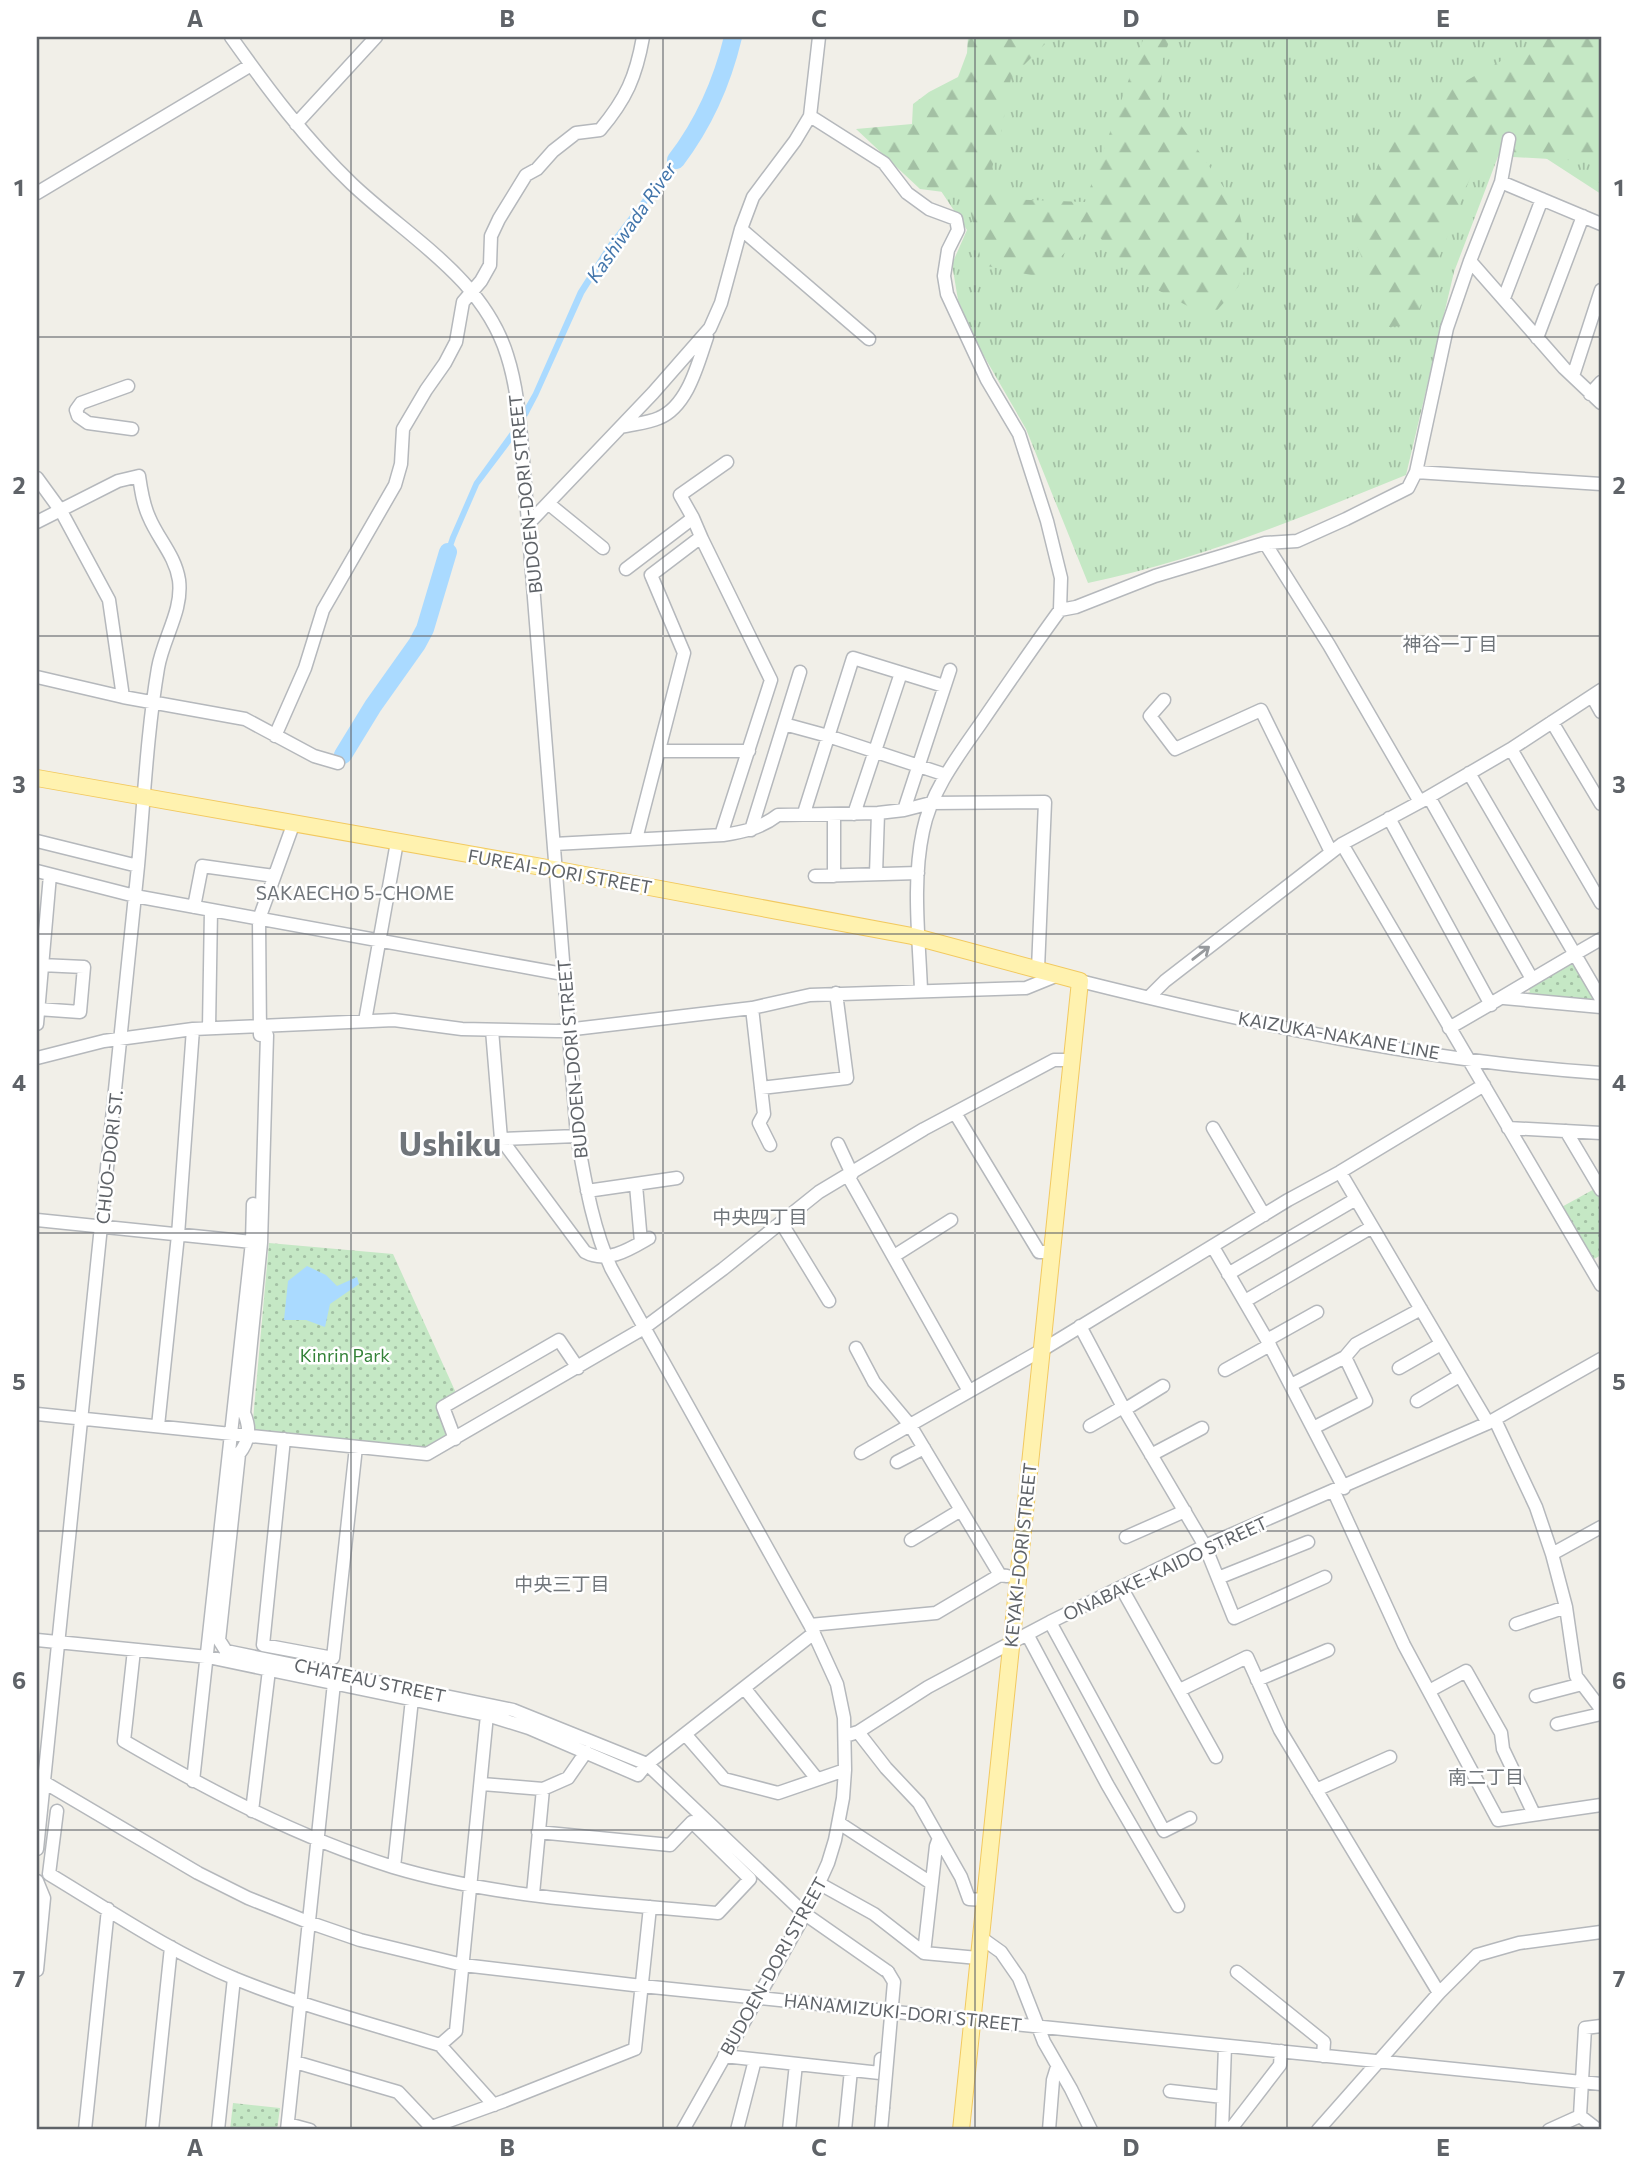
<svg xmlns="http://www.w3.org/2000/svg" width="1638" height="2167" font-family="Commissioner,'Noto Sans JP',sans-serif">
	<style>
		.grass { fill: url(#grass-tufts) }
		.forest { fill: url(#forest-firs) }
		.park { fill: url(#park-dots) }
		.water { fill: #aadaff }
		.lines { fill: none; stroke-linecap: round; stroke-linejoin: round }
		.river { stroke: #aadaff; stroke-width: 18 }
		.minor-casing { stroke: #b5b8bc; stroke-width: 15 }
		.major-casing { stroke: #f2c960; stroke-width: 18 }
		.minor { stroke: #fff; stroke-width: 12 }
		.major { stroke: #fff2af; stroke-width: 16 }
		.minor-bridge-casing { stroke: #b5b8bc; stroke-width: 15; stroke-linecap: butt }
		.minor-bridge { stroke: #fff; stroke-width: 12 }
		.oneway { stroke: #979a9d }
		.grid { fill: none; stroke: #5f6368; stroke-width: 2; stroke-opacity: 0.55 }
		.labels { text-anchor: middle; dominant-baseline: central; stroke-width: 5; stroke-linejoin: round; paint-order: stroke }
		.street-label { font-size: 18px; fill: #5f6368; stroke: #fff }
		.park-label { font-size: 18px; fill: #348238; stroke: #fff }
		.water-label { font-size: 19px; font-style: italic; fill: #4174aa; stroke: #fff }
		.neighbourhood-label { font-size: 19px; fill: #70757a; stroke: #fff }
		.town-label { font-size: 32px; font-weight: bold; fill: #70757a; stroke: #fff }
		.neatline { fill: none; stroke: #5f6368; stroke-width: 2.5 }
		.grid-label { font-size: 23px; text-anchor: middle; font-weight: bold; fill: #5f6368 }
	</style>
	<defs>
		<pattern id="grass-tufts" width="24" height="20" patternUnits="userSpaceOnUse" patternTransform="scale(1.75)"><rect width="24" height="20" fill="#c5e8c5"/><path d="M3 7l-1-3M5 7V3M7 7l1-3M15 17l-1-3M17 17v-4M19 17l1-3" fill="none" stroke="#a3c0a4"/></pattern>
		<pattern id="forest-firs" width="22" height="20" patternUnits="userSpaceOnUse" patternTransform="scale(1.75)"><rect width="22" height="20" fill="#c5e8c5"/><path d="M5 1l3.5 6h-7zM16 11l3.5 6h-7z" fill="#a3c0a4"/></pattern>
		<pattern id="park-dots" width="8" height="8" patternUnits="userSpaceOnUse" patternTransform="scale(1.75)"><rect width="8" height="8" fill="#c5e8c5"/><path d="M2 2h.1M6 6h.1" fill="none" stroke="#a3c0a4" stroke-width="1.8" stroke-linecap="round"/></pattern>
	</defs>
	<rect width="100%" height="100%" fill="#f1efe8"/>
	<!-- grass -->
	<path class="grass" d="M1018,37h583v157l-94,-61 -53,139 -48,203c-103,42 -208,85 -318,108l-62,-154 -49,-85 -19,-44 -6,-36 15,-34 -40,-60z"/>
	<!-- forest -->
	<path class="forest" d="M968,37h69l8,7 -34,34 -12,67 -11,36 18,18 79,3 59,-165h27l-8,21 -3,37 78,113 12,48 -12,31 -28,31 -71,-38 -49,-53 -49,50 -59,-12 -15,-70 -47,-6 -64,-60 56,-5 1,-20 16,-12 29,-15 9,-24z
		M1543,37h58v125l-122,-7 -66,170 -24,2 -39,-99 49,-109z"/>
	<!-- park -->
	<path class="park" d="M1573,961l25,42 -77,-7 9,-4 -2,-6z
		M1598,1187l3,6v62l-12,7 -31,-53z
		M269,1243l124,11 63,139 -19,11 11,32 -20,13 -176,-18z
		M233,2103l47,5 -3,22h-47z"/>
	<!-- water -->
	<path class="water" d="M688,140l5,3 -80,105 -29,46 -46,102 -19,36 -40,53 -23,53 -13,37 -5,-2 12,-36 24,-55 39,-54 20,-35 45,-102 30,-47z
		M307,1266l19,9 11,11 20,-9 2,7 -29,20 -5,23 -19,-7h-22l4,-39z"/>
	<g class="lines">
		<!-- river -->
		<path class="river" d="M676,160c29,-38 46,-77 57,-123
			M343,755l30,-49 44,-62 8,-15 23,-77"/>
		<!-- minor casing -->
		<g class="minor-casing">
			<path id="minor" d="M231,37c37,52 75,103 121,147 56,53 131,94 155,171 11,34 13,70 16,105l54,676c8,44 15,90 34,132l199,357 27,59 7,34 1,52 -2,28 -8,42 -7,23 -23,51 -122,216
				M810,116l74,47 23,30 22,16 27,10 2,11 -10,20 -4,26 3,18 40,86 32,54 28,87 14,57 -1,32
				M296,124l80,-87
				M1501,182l100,42
				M37,193l214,-128
				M741,229l128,110
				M1470,261l94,107 37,35
				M1504,298l38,-99
				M1537,338l46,-122
				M1573,376l28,-86
				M128,386l-47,17 -5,7 2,6 10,7 44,6
				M1590,394l11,-12
				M621,427c12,-3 27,-4 38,-9 29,-12 39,-55 48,-81
				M1416,472l185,12
				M37,478l24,33 48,89 14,97
				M549,504l54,44
				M693,518l-13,-23 47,-33
				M37,522l81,-41 21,-5c2,14 4,28 10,41 9,22 26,38 30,63 4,31 -16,58 -21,88 -11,65 -14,132 -20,198l-101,983
				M529,523l124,-130 57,-65 11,-25 20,-74 12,-32 42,-56 15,-25 9,-79
				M1265,543l64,102 91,157
				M626,569l67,-51 9,21
				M37,677l86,20 122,22 69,37 24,7
				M1592,696l9,16
				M1164,700l-14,16 25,33 86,-39 70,142
				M1552,722l49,82
				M784,724l44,12 118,39
				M275,736l30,-68 18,-58 72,-125 6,-21 2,-35 23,-39 19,-27 11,-21 7,-40 18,-21 9,-16 1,-29 8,-17 27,-44 11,-6 16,-18 23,-18 24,-3c26,-31 36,-53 43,-93
				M1511,749l90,154
				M659,751h90
				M1469,773l132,226
				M1429,797l103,182
				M904,810l46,-140
				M804,813l49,-155 91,28
				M854,814l47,-141
				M1389,818l102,187
				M751,830l49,-158
				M636,839l48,-186 -33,-78 50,-38 70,143 -50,155
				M37,841l101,25
				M554,844l169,-9c21,-3 38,-7 55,-20l100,-2 26,-3 27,-7 114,-1 -7,167
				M1342,844l259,441
				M37,871l98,25 428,78
				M876,874l2,-61
				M815,876l103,-3
				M834,876v-61
				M194,907l8,-41 72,10
				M1080,981c168,42 349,81 521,92
				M921,990c-2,-52 -9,-108 2,-159 8,-40 35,-75 58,-108 26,-38 52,-76 79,-113l16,-3 79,-31 110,-33 32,-2 49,-22 62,-31 8,-16 31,-144 23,-67 31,-79 8,-43
				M1149,997l16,-16 177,-137 78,-42 91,-53 90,-59
				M1504,998l97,9
				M752,1008l12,106 -5,9 11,22
				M38,1009l42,3 4,-45 -43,-2
				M365,1021l32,-179
				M37,1024l13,-149
				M209,1028l2,-118
				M1449,1028c51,-29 101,-60 152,-89
				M492,1030l9,109 84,113c22,12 45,-3 64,-14
				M260,1035l-1,-116 34,-94
				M267,1035l-6,208 -17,170c7,16 5,28 -5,41l-20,186 7,11 287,59 134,54 158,150 83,58
				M37,1058l67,-17 89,-12 201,-9 68,9 95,2 195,-23 58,-13 216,-7 32,-13
				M761,1088l86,-10 -11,-85
				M955,1113l84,139h13
				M1213,1128l51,87
				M1508,1128l93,5
				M1566,1131l35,59
				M501,1139l76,-3
				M838,1144l14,30
				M1340,1172l148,251
				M848,1176l121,215
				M636,1185l5,57
				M587,1191l90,-13
				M37,1220l215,22
				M782,1224l47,77
				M1213,1247l54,93 77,148
				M894,1256l57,-36
				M1228,1274l128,-75
				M1245,1301l127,-74
				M1080,1326l43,81 82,139 29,72 91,-41
				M1267,1340l50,-28
				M856,1348l18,34 36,43 -49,28
				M1345,1357l11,-13 65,-35
				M1399,1368l42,-24
				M1225,1370l45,-25
				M1291,1385l54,-28 21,44 -53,27
				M1417,1401l42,-25
				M1124,1410l39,-24
				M37,1414l390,40 217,-126 79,-59 96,-77 105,-63 130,-69h18
				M1495,1420l41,87 16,47 14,53 10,69 25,33
				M158,1426l20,-191 15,-206
				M1090,1426l33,-19
				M284,1439l-21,206 70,13 23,-211
				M455,1439l-12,-32 116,-67 19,28
				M1151,1455l51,-27
				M897,1462l27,-14
				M1334,1492l70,153 94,175 103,-15
				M1126,1537l59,-26
				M911,1540l50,-30
				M1552,1554l49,-27
				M1000,1575l-90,-150 132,-75 246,-150 52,-28 144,-87
				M1218,1578l90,-36
				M1121,1587l95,170
				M1050,1622l114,209 26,-13
				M1516,1624l50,-17
				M810,1625l126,-12 64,-38 7,1
				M1027,1634l80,150 71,122
				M37,1640l171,17 279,58 42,13 109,47 9,-11 38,-30 39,45 54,14 67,-23
				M134,1650l-10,91c86,50 173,96 269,126 104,31 218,36 325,46l32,-34 -58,-57 -22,23 -132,-13
				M1257,1680l71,-30
				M745,1689l72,90
				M1180,1690l67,-33 33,73 159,263
				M1429,1691l37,-20 35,62 2,16 31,65
				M1536,1696l46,-12
				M1557,1724l44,-10
				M858,1732l28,36 33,35 42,74 8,22 15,1
				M685,1734l129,-101
				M845,1736l13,-4 70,-45 122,-65 155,-76 283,-123 113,-64
				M37,1778l161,95 50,25 60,24 52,18 103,25 179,21 959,98
				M193,1781l59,-539 1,-38
				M482,1784l61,5 25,-11 18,-26
				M1316,1790l74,-33
				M57,1811l-8,63c60,36 121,78 187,105 66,27 136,45 204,66l16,-14 31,-316
				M252,1811l17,-141
				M839,1823l92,60
				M394,1867l18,-168
				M37,1881l7,17 -7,72
				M820,1884l54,30 50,39 54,5
				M533,1894l10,-105
				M980,1937l21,15 18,26 25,64 27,47 20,41
				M924,1953l12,-107 3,-8
				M1237,1972l87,70 -1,14
				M440,2045l54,60
				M724,2056l156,17 1,-14
				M295,2062l103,30 36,38
				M1170,2091l53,6
				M1580,2116l5,-88 16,-2
				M1580,2116l18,14
				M288,2124l22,6
				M432,2127l72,-26 131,-52 15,-142
				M85,2130l23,-221
				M152,2130l19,-183
				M218,2130l16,-152
				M287,2130l47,-447
				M737,2130l18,-70
				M789,2130l7,-66
				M845,2130l6,-60
				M881,2130l2,-22
				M1049,2130l4,-50 4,-13
				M1222,2130l3,-84
				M1230,2130l50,-65 1,-14
				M1318,2130l121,-137 38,-38 42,-12 82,-11
				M1549,2130l31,-14"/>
		</g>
		<!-- major casing -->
		<g class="major-casing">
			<path id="major" d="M37,778l505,89 370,69 168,45 -119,1149"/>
		</g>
		<!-- minor -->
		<use href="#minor" class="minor"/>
		<!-- major -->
		<use href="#major" class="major"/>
		<!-- minor-bridge casing -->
		<g class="minor-bridge-casing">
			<path id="minor-bridge" d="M883,2108l11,-126 -6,-10"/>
		</g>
		<!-- minor-bridge -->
		<use href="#minor-bridge" class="minor-bridge"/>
	</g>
	<!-- one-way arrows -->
	<defs><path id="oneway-shaft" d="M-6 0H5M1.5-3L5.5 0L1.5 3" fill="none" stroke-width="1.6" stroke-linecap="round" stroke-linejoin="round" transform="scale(1.75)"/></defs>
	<use class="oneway" href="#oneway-shaft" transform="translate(1201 953) rotate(-38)"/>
	<!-- grid -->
	<path class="grid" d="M351,37v2093M663,37v2093M975,37v2093M1287,37v2093M37,337h1564M37,636h1564M37,934h1564M37,1233h1564M37,1531h1564M37,1830h1564"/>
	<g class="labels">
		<!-- street labels -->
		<g class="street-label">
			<text transform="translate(525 494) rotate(-96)">BUDOEN-DORI STREET</text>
			<text transform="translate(560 871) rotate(10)">FUREAI-DORI STREET</text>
			<text transform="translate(1339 1035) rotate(10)">KAIZUKA-NAKANE LINE</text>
			<text transform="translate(572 1059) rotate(-95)">BUDOEN-DORI STREET</text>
			<text transform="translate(109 1157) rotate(-84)">CHUO-DORI ST.</text>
			<text transform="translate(1020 1555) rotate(-84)">KEYAKI-DORI STREET</text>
			<text transform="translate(1165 1568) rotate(-25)">ONABAKE-KAIDO STREET</text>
			<text transform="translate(370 1680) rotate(12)">CHATEAU STREET</text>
			<text transform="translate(773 1966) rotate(-61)">BUDOEN-DORI STREET</text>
			<text transform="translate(903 2012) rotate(6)">HANAMIZUKI-DORI STREET</text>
		</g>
		<!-- park labels -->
		<g class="park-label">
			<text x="345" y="1355">Kinrin Park</text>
		</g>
		<!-- water labels -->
		<g class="water-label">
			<text transform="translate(631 222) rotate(-55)">Kashiwada River</text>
		</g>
		<!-- neighbourhood labels -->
		<g class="neighbourhood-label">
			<text x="1450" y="643">神谷一丁目</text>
			<text x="355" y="892">SAKAECHO 5-CHOME</text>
			<text x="760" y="1216">中央四丁目</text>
			<text x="562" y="1583">中央三丁目</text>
			<text x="1486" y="1776">南二丁目</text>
		</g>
		<!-- town labels -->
		<g class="town-label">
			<text x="450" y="1143">Ushiku</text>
		</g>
	</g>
	<!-- border -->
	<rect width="1638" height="2167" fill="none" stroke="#ffffff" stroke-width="77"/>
	<rect x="38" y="38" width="1562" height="2090" class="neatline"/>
	<g class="grid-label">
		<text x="195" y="27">A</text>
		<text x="507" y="27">B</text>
		<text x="819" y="27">C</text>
		<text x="1131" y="27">D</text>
		<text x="1443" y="27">E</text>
		<text x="19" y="196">1</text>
		<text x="1619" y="196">1</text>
		<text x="19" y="494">2</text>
		<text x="1619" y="494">2</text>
		<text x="19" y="793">3</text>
		<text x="1619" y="793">3</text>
		<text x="19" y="1091">4</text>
		<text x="1619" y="1091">4</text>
		<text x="19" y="1390">5</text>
		<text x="1619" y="1390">5</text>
		<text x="19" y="1689">6</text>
		<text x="1619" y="1689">6</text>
		<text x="19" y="1987">7</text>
		<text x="1619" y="1987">7</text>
		<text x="195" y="2156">A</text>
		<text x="507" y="2156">B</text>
		<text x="819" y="2156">C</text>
		<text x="1131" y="2156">D</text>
		<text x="1443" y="2156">E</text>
	</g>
</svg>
